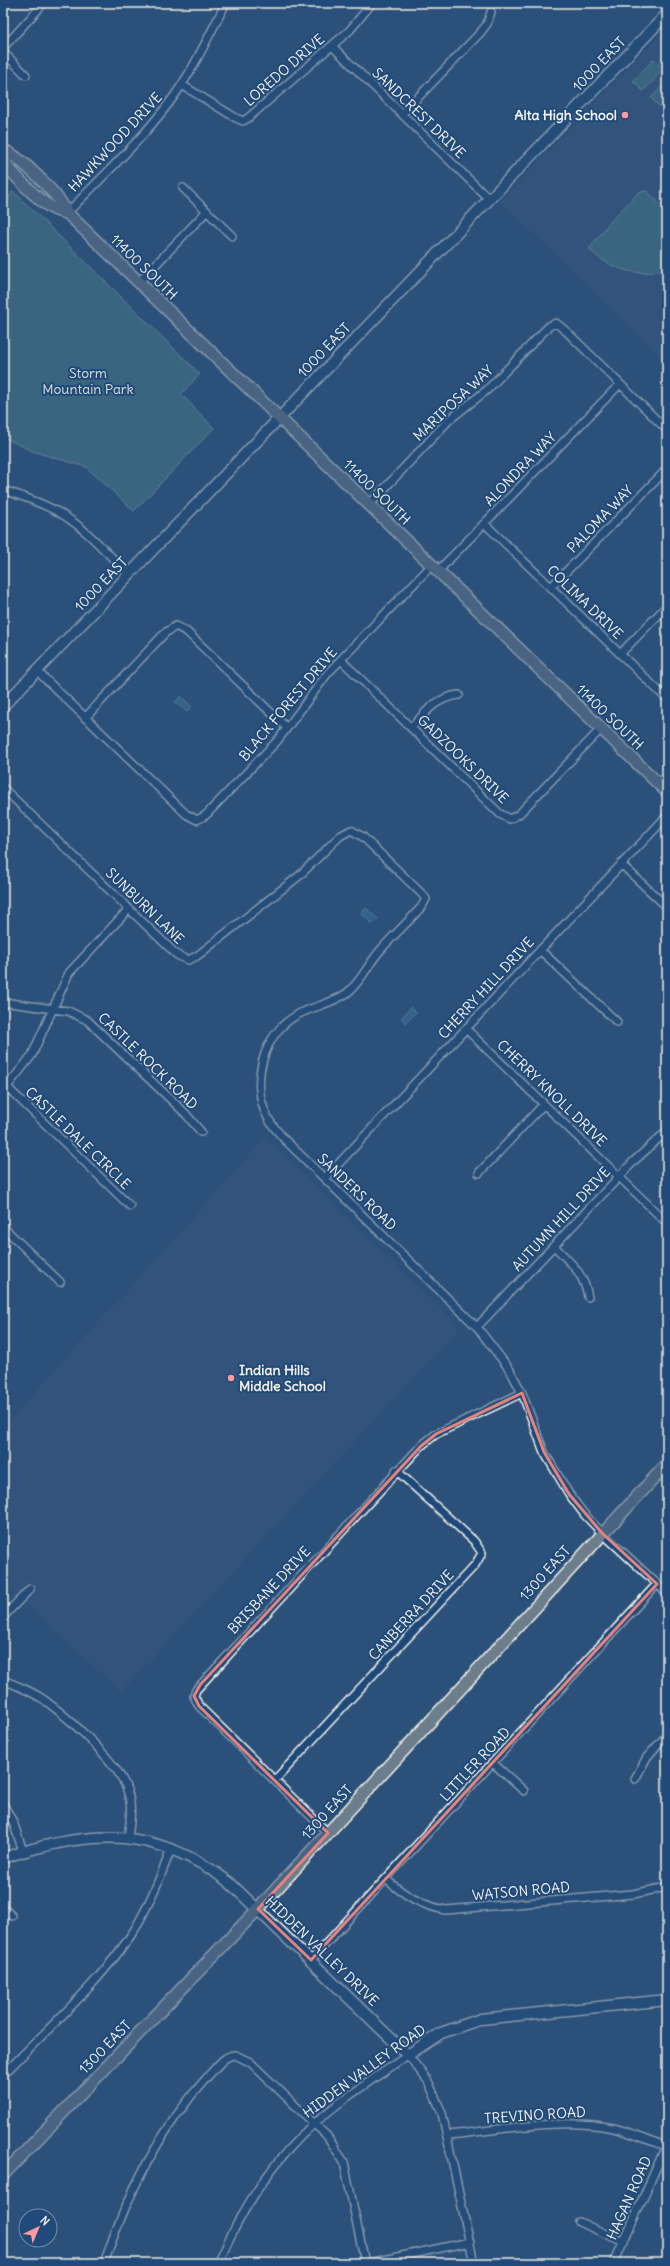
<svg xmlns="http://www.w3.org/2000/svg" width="670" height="2266" font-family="Delius,sans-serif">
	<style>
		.built { fill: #3a597b }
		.green { fill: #4d7e89; stroke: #a0b8b8 }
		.water { fill: #42789f; stroke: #89a8bc }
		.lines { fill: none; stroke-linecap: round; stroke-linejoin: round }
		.street-casing { stroke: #f4f1e8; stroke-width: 10 }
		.secondary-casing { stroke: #f4f1e8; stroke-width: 13 }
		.primary-casing { stroke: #f4f1e8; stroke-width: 14 }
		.street { stroke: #1f4a7a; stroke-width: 7 }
		.secondary { stroke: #1f4a7a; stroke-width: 10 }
		.primary { stroke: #6c7d8c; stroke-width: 11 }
		.marked { fill: none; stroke: #e4827e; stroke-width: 3; stroke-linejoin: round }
		.poi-dot { fill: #ff9aa2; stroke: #1f4a7a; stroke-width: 1.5 }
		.labels { text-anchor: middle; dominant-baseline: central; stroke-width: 4; stroke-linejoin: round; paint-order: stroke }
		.street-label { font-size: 14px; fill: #f4f1e8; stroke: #1f4a7a }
		.poi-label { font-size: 14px; font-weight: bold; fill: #f4f1e8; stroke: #1f4a7a; text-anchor: end }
		.park-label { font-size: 14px; fill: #dbe0da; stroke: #1f4a7a }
	</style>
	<rect width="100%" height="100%" fill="#2b517a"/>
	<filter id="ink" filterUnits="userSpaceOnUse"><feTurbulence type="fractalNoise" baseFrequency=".025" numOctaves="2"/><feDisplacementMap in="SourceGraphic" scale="8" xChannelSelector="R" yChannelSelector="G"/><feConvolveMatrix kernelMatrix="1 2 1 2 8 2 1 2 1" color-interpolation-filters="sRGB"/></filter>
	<g filter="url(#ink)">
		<!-- built -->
		<path class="built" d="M667,28v335l-167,-162z
			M266,1137l194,191 -339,364 -118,-110v-154z"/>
		<!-- green -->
		<path class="green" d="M654,59l10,10 -21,22 -10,-10z
			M667,81v21l-6,6 -10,-10z
			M13,191l187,183 -19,20 33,34 -80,83 -48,-44 -54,-16 -29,-14v-229z
			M647,191l20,20v58c-29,9 -57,1 -78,-20l20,-26 30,-31z"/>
		<!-- water -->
		<path class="water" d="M181,696l11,11 -5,5 -12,-10z
			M366,908l12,11 -6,5 -11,-11z
			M411,1007l5,5 -10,11 -5,-5z"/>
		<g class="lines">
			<!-- street casing -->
			<g class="street-casing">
				<path id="street" d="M332,46l157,153
					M3,48l41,-45
					M3,52l23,23
					M182,85l54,33 7,3 5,-3 102,-88 22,-27
					M402,114l78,-81 7,-9 4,-12
					M183,188l49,48
					M67,213c36,-37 75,-73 105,-114 22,-30 37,-64 54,-96
					M139,282l68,-71
					M3,490c19,6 37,12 55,22 27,15 49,41 71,63
					M369,505l80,-85 38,-30 62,-64 7,-3 11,9 100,98
					M485,524l182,175
					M438,571l182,-187
					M551,587l116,-118
					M620,654l47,-48
					M341,660l159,154 10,5 9,-5 82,-85
					M37,671l149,143 11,6 9,-5 72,-75 50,-67 104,-108
					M85,718l80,-85 11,-7 11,6 100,96
					M411,728c15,-16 24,-30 48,-33
					M3,788l174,167 11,5 9,-4 102,-80 41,-40 11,-6 12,7 59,57 4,5 -4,7c-13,16 -30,30 -43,46 -12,14 -18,30 -32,41 -15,11 -34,13 -50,22 -34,19 -47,67 -30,101 4,9 12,17 18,24l192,187 33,43 12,23 22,59 25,42 15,20 18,19 65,60
					M621,864l46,43
					M540,950l77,72
					M3,1002l65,9 19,9 98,93 16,19
					M466,1029l201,194
					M7,1087l123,119
					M3,1092l29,-37 37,-82 60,-64
					M479,1173l65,-69
					M325,1178l342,-362
					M3,1227l57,55
					M554,1246c16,16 30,27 34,51
					M477,1327l157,-166 33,-30
					M3,1617l27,-28
					M3,1680c15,6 31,12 44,22 23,17 72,61 80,88 6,16 3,32 1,49
					M493,1763l31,28
					M635,1779l12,-22 20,-22
					M275,1780l200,-215 7,-12 -8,-12 -78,-71
					M3,1804l10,18 10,29
					M328,1833l-129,-127 -5,-10 2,-6 225,-244 15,-12 86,-41
					M386,1879c18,16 36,27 60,31l187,-16 34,-7
					M3,1908l9,8
					M311,1960l346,-376
					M3,2075c42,-44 100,-95 132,-146 15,-26 26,-53 36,-80
					M448,2135c52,-5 114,-18 165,-7 18,4 36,12 54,19
					M579,2222l45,20
					M104,2263c24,-70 55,-133 105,-188 7,-7 15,-20 26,-20l15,7 77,74 17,26 21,101
					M218,2263c21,-48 46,-90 83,-127 31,-31 71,-56 107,-81l20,26 14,32 32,150
					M368,2263l102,-21
					M614,2263l53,-119"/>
			</g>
			<!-- secondary casing -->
			<g class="secondary-casing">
				<path id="secondary" d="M3,706l664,-692
					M3,1858c86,-29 152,-33 227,25l178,172 33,-22 40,-14 186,-19"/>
			</g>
			<!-- primary casing -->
			<g class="primary-casing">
				<path id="primary" d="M3,150c19,8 55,44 64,63l600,579
					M3,158c5,13 36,43 49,50 5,3 10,4 15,5
					M3,2175l255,-266 409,-445"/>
			</g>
			<!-- street -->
			<use href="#street" class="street"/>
			<!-- secondary -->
			<use href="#secondary" class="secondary"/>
			<!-- primary -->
			<use href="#primary" class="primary"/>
		</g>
	</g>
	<!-- marked area -->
	<path d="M0 0H670V2266H0ZM522,1393l22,59 25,42 33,39 55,51 -346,376 -53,-51 70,-76 -129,-127 -5,-10 6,-11 221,-239 15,-12z" fill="#2b517a" fill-opacity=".55" fill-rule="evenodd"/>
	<path class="marked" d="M522,1393l22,59 25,42 33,39 55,51 -346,376 -53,-51 70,-76 -129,-127 -5,-10 6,-11 221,-239 15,-12z"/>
	<!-- markers -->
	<g class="poi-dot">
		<circle cx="625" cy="115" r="4"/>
		<circle cx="231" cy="1378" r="4"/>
	</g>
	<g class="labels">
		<!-- street labels -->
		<g class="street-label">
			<text transform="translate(599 64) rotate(-46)">1000 EAST</text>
			<text transform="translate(284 70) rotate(-41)">LOREDO DRIVE</text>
			<text transform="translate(419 113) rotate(44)">SANDCREST DRIVE</text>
			<text transform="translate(115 142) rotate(-47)">HAWKWOOD DRIVE</text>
			<text transform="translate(144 267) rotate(44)">11400 SOUTH</text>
			<text transform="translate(324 350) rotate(-46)">1000 EAST</text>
			<text transform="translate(453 403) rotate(-43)">MARIPOSA WAY</text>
			<text transform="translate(520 469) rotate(-46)">ALONDRA WAY</text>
			<text transform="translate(377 492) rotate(44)">11400 SOUTH</text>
			<text transform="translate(600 519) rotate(-46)">PALOMA WAY</text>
			<text transform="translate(101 584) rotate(-46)">1000 EAST</text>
			<text transform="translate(585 602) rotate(44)">COLIMA DRIVE</text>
			<text transform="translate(288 704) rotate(-50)">BLACK FOREST DRIVE</text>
			<text transform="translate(610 717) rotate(44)">11400 SOUTH</text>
			<text transform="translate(463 759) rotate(44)">GADZOOKS DRIVE</text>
			<text transform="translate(145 906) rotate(44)">SUNBURN LANE</text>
			<text transform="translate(486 988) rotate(-47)">CHERRY HILL DRIVE</text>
			<text transform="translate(148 1061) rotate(44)">CASTLE ROCK ROAD</text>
			<text transform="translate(552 1093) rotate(44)">CHERRY KNOLL DRIVE</text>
			<text transform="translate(78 1138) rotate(44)">CASTLE DALE CIRCLE</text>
			<text transform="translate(357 1192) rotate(44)">SANDERS ROAD</text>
			<text transform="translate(561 1219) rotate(-47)">AUTUMN HILL DRIVE</text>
			<text transform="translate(545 1573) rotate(-48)">1300 EAST</text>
			<text transform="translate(269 1590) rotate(-47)">BRISBANE DRIVE</text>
			<text transform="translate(411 1615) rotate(-47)">CANBERRA DRIVE</text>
			<text transform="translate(475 1764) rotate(-47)">LITTLER ROAD</text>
			<text transform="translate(327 1812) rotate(-48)">1300 EAST</text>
			<text transform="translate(521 1891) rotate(-5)">WATSON ROAD</text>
			<text transform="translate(322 1951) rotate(44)">HIDDEN VALLEY DRIVE</text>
			<text transform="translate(105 2047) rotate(-46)">1300 EAST</text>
			<text transform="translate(364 2071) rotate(-36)">HIDDEN VALLEY ROAD</text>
			<text transform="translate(535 2115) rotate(-4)">TREVINO ROAD</text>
			<text transform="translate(629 2198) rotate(-66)">HAGAN ROAD</text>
		</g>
		<!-- poi labels -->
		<g class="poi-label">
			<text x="617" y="115">Alta High School</text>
			<text x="239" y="1370" text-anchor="start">Indian Hills<tspan x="239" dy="16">Middle School</tspan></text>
		</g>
		<!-- park labels -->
		<g class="park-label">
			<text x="88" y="373">Storm<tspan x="88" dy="16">Mountain Park</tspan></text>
		</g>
	</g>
	<!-- margin -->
	<rect width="670" height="2266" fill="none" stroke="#1f4a7a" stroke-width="16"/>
	<rect x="8" y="8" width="654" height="2250" fill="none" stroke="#f4f1e8" stroke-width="1.5" filter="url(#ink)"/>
	<!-- north arrow -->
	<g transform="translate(38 2228) rotate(44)"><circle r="19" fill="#1f4a7a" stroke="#748da6"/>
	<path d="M0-3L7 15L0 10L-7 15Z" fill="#ff9aa2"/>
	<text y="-6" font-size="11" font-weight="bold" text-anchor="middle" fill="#f4f1e8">N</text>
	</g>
</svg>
